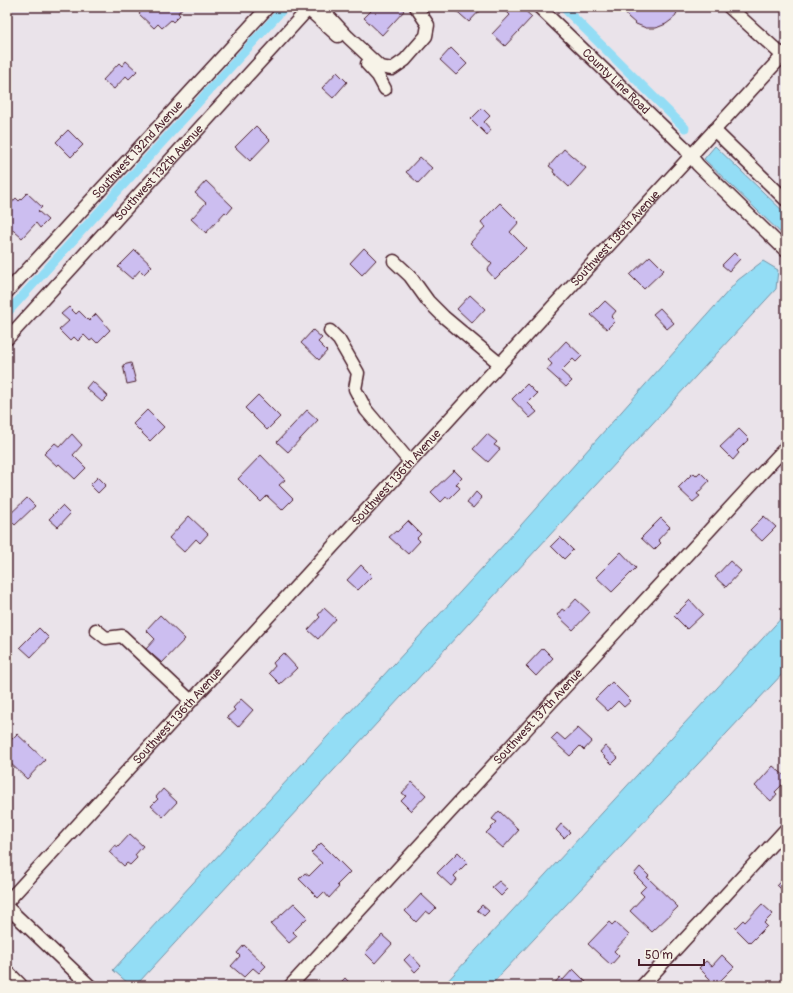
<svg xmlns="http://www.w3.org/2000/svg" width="793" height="993" font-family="Pangolin,sans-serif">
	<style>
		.water { fill: #93ddf5; stroke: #7691a4 }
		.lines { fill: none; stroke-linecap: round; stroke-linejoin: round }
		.canal { stroke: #93ddf5; stroke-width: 9 }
		.building { fill: #ccbef0; stroke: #4a1f2b }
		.minor-casing { stroke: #4a1f2b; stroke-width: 15 }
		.major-casing { stroke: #4a1f2b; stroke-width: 19 }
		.minor { stroke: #f7f3e8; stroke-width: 12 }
		.major { stroke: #f7f3e8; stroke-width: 16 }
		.labels { text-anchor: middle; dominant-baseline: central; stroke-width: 3; stroke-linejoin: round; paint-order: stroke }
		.street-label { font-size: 12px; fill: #4a1f2b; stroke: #f7f3e8 }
	</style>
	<rect width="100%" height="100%" fill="#eae3ea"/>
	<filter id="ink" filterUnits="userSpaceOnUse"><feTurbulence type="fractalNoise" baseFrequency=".025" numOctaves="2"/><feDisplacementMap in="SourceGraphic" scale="8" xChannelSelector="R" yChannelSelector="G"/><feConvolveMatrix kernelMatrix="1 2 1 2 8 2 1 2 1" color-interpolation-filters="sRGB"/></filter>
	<g filter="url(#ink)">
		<!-- water -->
		<path class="water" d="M715,146l71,68v24l-82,-79z
			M763,261l15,9 -2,19 -636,692 -11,3 -16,-14 393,-428 232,-262z
			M786,613v57l-296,316h-47z"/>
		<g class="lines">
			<!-- canal -->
			<path class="canal" d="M563,7l122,121
				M7,313l278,-306"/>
		</g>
		<!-- building -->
		<path class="building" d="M145,7h38l-5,6 2,2 -7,7 -2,-2 -9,8 -4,-4 -4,4 -15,-14z
			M367,7h33l4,4 -22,24 -18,-17 7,-7z
			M452,7h31l-14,15z
			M510,7h11l11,10 -27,29 -13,-12 18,-19 -4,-4z
			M622,7h58l-6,11 -8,6 -10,4h-10l-10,-4 -8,-7z
			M451,48l16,16 -11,11 -16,-15z
			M126,61l11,10 -8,8 -3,-3 -12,13 -11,-9 16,-17 3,3z
			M337,72l10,10 -14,16 -11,-10z
			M482,108l8,8 -6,6 7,8 -4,5 -16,-16z
			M256,126l14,14 -20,21 -15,-14z
			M68,130l15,15 -12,12 -15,-15z
			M564,149l22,19 -17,19 -16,-15 1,-2 -5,-4z
			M420,157l12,11 -14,15 -12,-11z
			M206,181l27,26 -6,7 -2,-2 -19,21 -15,-14 15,-16 -11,-10z
			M27,193l15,14 -4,4 10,9 -8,8 -4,-5 -14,15 -15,-13v-17l9,-10 3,3z
			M500,203l19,19 -9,10 16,16 -31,31 -8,-9 5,-6 -22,-21 15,-16 -4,-5z
			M364,248l12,12 -14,15 -12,-12z
			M135,250l17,16 -8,8 -4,-4 -8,9 -14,-12z
			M734,253l6,6 -11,12 -7,-6z
			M650,256l14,14 -20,19 -14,-14z
			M470,295l15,14 -13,14 -15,-14z
			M605,301l11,10 -5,6 4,4 -8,8 -16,-14z
			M69,307l7,7 3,-3 10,10 7,-7 14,16 -13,13 -4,-4 -3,2 -6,-6 -6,6 -4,-4 -4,4 -11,-11 10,-9 -8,-7z
			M660,308l14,15 -7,6 -14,-15z
			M313,330l9,8 -4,4 9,9 -8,9 -18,-17z
			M566,341l16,15 -6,6 -3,-3 -12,12 11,10 -6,6 -19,-17 5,-6 -4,-4z
			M131,363l5,19 -9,2 -4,-19z
			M92,381l16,15 -6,6 -16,-14z
			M527,384l10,10 -9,9 9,9 -7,6 -18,-19z
			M258,395l22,22 -13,13 -22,-22z
			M147,410l17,17 -14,14 -17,-17z
			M307,410l11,10 -30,32 -11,-10z
			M739,429l10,10 -12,12 2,2 -6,7 -13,-13z
			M72,434l10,11 -9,10 13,13 -11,11 -16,-15 -2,2 -13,-12 11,-11 5,4z
			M487,434l10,8 -3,3 6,4 -12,13 -15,-13z
			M261,455l24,25 -6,5 14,14 -11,11 -15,-14 -6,6 -23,-23z
			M454,470l8,8 -6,6 4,4 -11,11 -3,-2 -5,5 -10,-10z
			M700,472l9,9 -12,13 3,2 -7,6 -15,-14 15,-15 3,3z
			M98,477l8,8 -8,8 -8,-8z
			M476,492l6,6 -9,10 -6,-5z
			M27,498l8,8 -20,19 -8,-8z
			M62,506l8,8 -12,13 -9,-8z
			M189,516l19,18 -8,9 -4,-4 -12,13 -15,-14z
			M764,516l12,11 -14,14 -12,-11z
			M661,518l9,9 -12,13 3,3 -7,7 -13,-12z
			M408,521l13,13 -4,4 3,3 -12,13 -19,-17 7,-6 1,1z
			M560,537l13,13 -9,9 -13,-13z
			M621,552l15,16 -24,24 -16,-15z
			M730,561l11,10 -15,16 -11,-10z
			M361,565l11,11 -14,14 -11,-10z
			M576,599l14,13 -17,18 -16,-15 5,-6 3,2z
			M690,600l13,14 -16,15 -13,-13z
			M324,608l12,11 -18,20 -10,-9 12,-13 -2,-2z
			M160,615l25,24 -23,24 -16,-14 9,-10 -9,-9z
			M39,628l10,10 -18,19 -11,-10z
			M543,648l10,10 -17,18 -10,-10z
			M283,653l14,15 -17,16 -11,-11 6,-7 -2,-3z
			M612,682l19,19 -7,6 -6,-6 -10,10 -13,-12z
			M241,699l12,11 -15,17 -11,-10 8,-7 -2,-2z
			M578,728l14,13 -8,9 -4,-4 -10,10 -19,-17 6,-6 8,7z
			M17,734l28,26 -18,19 -20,-19 5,-6 -5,-4v-6z
			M605,746l13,12 -6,6 -12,-12z
			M773,766l13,11v4l-11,11 2,2 -6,7 -16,-15z
			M412,782l14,13 -15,16 -10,-10 5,-5 -4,-3z
			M163,789l14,13 -14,15 -12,-11 7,-7 -2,-2z
			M499,811l20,19 -16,18 -17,-15 11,-11 -5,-3z
			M561,824l9,8 -6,6 -8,-8z
			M130,834l13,12 -8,9 2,3 -7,7 -3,-2 -3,3 -15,-14 6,-7 3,2z
			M321,843l29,29 -13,13 2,2 -10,11 -5,-6 -6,6 -19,-19 6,-6 4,3 13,-13 -11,-10z
			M458,852l10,10 -14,14 3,3 -6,7 -14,-13z
			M640,867l9,9 -2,1 31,30 -26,25 -22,-21 14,-15 -4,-4 6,-6 -12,-12z
			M786,875v19l-9,-9z
			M499,881l9,8 -7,7 -9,-9z
			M421,894l15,14 -6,6 -4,-3 -10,11 -11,-11z
			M294,903l14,14 -15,15 4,4 -8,7 -18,-19z
			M762,904l11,10 -9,9 3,3 -17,17 -15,-15 8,-8 2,2z
			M482,905l7,6 -5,5 -7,-6z
			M609,922l3,3 3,-3 14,13 -15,16 5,5 -8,9 -23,-21z
			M382,935l10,9 -17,19 -10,-10z
			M244,945l22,21 -7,7 -6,-5 -9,9 -13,-11 9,-10 -3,-3z
			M410,954l11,12 -6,6 -11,-12z
			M722,955l12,12 -18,18 -17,-17 7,-7 6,5z
			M573,969l13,13 -3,4h-31l8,-9 3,3z
			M345,978l8,8h-16z"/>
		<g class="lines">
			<!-- minor casing -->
			<g class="minor-casing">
				<g id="minor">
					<path d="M320,7l28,30 32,30 12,2 13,-9 21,-24 2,-11 -12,-18"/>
					<path id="s1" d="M539,7l143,138 16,20 88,86"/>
					<path d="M729,7l54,49"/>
					<path d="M308,9l30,27"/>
					<path d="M367,64l11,12 7,13"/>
					<path d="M714,130l72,70"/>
					<path d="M394,261l16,15 18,25 16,16 56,47"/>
					<path id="s2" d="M7,292l261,-285"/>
					<path d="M330,331l9,9 19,33 -3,16 11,21 44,52"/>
					<path id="s3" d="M7,339l303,-332"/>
					<path d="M96,630l10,8 16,-2 69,65"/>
					<path id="s4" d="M7,902l779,-850"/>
					<path d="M7,907l83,79"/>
					<path id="s5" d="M290,986l496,-539"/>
					<path d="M642,986l144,-157"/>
				</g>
			</g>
			<!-- major casing -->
			<g class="major-casing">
				<path id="major" d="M7,974l12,12"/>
			</g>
			<!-- minor -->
			<use href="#minor" class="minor"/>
			<!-- major -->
			<use href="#major" class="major"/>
		</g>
	</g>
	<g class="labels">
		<!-- street labels -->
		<g class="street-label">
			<text stroke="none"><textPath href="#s1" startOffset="107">County Line Road</textPath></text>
			<text stroke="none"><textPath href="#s2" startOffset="193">Southwest 132nd Avenue</textPath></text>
			<text stroke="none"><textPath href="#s3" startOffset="225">Southwest 132th Avenue</textPath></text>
			<text stroke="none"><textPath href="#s4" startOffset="900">Southwest 136th Avenue</textPath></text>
			<text stroke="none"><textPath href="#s4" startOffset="576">Southwest 136th Avenue</textPath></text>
			<text stroke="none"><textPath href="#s4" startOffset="252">Southwest 136th Avenue</textPath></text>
			<text stroke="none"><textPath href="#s5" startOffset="366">Southwest 137th Avenue</textPath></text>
		</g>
	</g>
	<!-- margin -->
	<rect width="793" height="993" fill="none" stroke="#f7f3e8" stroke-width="24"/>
	<rect x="12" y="12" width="769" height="969" fill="none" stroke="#4a1f2b" stroke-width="1.5" filter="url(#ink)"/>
	<!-- scale -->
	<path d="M639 959v6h65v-6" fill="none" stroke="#4a1f2b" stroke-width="2"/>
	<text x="645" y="959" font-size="12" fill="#4a1f2b" stroke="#f7f3e8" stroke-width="3" paint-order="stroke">50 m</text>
</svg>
